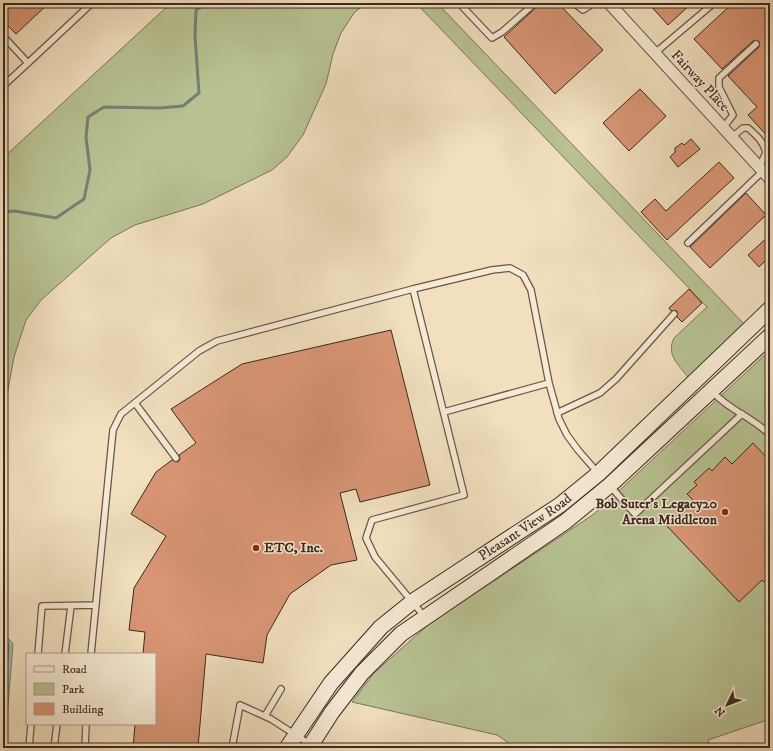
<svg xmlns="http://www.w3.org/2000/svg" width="773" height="751" font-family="'IM FELL DW Pica',serif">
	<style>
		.green { fill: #b8c293; stroke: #7a7559 }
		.water { fill: #9bbdb1; stroke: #758177 }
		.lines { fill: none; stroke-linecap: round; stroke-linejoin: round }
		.shore { stroke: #6c7268; stroke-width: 1 }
		.stream { stroke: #758177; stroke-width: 3 }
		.building { fill: #d99675; stroke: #3c281f }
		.lane-casing { stroke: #695647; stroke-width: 8 }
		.street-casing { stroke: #695647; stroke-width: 13 }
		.secondary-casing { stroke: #3c281f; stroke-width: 17 }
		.lane { stroke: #f6ead5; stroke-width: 5.5 }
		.street { stroke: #f6ead5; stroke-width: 11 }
		.secondary { stroke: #f6ead5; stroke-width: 15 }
		.poi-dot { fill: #8f2418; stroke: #f6ead5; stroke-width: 1.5 }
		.labels { text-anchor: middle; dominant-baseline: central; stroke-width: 3; stroke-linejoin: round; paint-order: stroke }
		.street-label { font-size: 14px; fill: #3c281f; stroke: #f6ead5 }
		.poi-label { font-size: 14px; font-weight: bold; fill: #3c281f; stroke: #f6ead5; text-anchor: end }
	</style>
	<rect width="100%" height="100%" fill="#f1dfbe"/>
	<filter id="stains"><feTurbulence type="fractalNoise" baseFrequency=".005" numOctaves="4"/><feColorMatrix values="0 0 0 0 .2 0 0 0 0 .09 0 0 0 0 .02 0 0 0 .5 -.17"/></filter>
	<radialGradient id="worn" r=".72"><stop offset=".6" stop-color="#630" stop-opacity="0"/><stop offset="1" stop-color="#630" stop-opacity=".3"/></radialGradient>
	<!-- green -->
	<path class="green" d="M171,3h195l-12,10 -13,20 -8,21 -7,30 -23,51 -16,22 -15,13 -69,34 -68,21 -24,13 -70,62 -15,20 -12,37 -11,60v-259z
		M416,3h21l308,322 -57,52c-10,-13 -22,-22 -14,-39l33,-31z
		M769,351l1,368 -62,21 2,8h-194l-19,-13 -145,-33 22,-29 54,-48 166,-111z"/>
	<!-- water -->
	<path class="water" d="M5,638l5,2 3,4 -6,74 -4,8v-86z"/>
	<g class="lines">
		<!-- shore -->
		<path class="shore" d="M3,643h5l1,3 -6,73"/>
		<!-- stream -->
		<path class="stream" d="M3,212l12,-1 41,7 28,-19 6,-29 -4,-33 2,-20 16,-10 55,1 24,-2 16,-13 -4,-57 1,-26 12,-7"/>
	</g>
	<!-- building -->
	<path class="building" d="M3,3h46l-33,31 -13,-13z
		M541,3h17l45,47 -48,44 -51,-57z
		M648,3h44l-24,22z
		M733,3h37v136l-22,-24 9,-8 -29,-31 31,-29v-6h-6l-31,28 -28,-30z
		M640,89l26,27 -37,35 -26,-28z
		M691,139l9,10 -22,18 -8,-10 5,-5v-4l7,-5 2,2z
		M719,162l15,16 -67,62 -26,-28 14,-13 11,12z
		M746,193l20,22 -56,53 -20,-21z
		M770,235v21l-11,11 -11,-12z
		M689,289l13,14 -20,19 -5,-5v-6h-6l-2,-3z
		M391,330l39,155 -70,17 -4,-13 -16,4 17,67 -26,5 -41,29 -23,41 -4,28 -57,-9 -8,94h-65l2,-24h20v-70h-12l2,-22 -16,-2 5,-42 32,-52 -35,-22 25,-42 16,-12 6,2 2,-3 -1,-4 17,-12 -25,-34 71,-45z
		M753,443l17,18v119l-4,4 -4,-4 -23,22 -73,-77 27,-25 -6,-6 10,-9 -3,-3 15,-14 3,3 13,-14 7,7z"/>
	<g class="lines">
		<!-- lane casing -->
		<g class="lane-casing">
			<path id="lane" d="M459,3l33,35 10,-6 33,-29
				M574,3l9,7 11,-7
				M3,36l25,27 -25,23
				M655,53l59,-50
				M28,63l64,-60
				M723,128l10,-13 -14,-28v-9l37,-34
				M732,137l11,-9h5c8,7 16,14 18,25l-7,14
				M688,243l75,-72
				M413,289l79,-19 18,-2 13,7 8,15 18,93 10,36 8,16 11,15 20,23
				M712,391c16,19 41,26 58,44
				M135,403l41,55
				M444,412l105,-29
				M557,413l43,-20 16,-14 58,-65
				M610,486l25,28 107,-100
				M38,654l4,-48 54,-1
				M65,654l6,-48
				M91,654l22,-224 8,-16 78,-63 18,-10 196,-52 51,206 -92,25 -6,18 9,19 49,59
				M265,716l16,-27
				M29,748l2,-24
				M54,748l3,-24
				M85,748l1,-24
				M232,748l8,-43 31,14 40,26"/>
		</g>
		<!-- street casing -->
		<g class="street-casing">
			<path id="street" d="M609,3l161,176"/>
		</g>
		<!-- secondary casing -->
		<g class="secondary-casing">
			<g id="secondary">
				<path id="s1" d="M287,748l44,-65 50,-56 31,-25 148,-97 38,-31 172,-165"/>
				<path d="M309,748l23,-36 30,-39 39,-39 164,-112 45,-37 160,-149"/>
			</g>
		</g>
		<!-- lane -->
		<use href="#lane" class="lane"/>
		<!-- street -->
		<use href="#street" class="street"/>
		<!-- secondary -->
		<use href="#secondary" class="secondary"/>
	</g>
	<!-- markers -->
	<g class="poi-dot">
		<circle cx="725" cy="512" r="4"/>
		<circle cx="256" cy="548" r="4"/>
	</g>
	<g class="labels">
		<!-- street labels -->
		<g class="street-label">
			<text transform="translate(700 81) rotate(47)">Fairway Place</text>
			<text stroke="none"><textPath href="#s1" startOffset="329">Pleasant View Road</textPath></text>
		</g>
		<!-- poi labels -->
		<g class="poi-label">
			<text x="717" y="504">Bob Suter's Legacy20<tspan x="717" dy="16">Arena Middleton</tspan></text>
			<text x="264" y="548" text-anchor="start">ETC, Inc.</text>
		</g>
	</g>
	<!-- margin -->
	<rect width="773" height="751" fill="none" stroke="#f1dfbe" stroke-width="16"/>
	<rect x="4" y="4" width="765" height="743" fill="none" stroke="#3c281f" stroke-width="2"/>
	<rect x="8" y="8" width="757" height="735" fill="none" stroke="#3c281f"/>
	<!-- legend -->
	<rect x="26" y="653" width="130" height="72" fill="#f6ead5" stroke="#ac9c8c"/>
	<rect x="34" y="666" width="20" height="6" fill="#f6ead5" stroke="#ac9c8c"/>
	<text x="62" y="673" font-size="12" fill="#3c281f">Road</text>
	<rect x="34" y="683" width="20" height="12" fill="#b8c293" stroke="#ac9c8c"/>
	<text x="62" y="693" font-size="12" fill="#3c281f">Park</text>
	<rect x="34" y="703" width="20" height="12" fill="#d99675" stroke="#ac9c8c"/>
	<text x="62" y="713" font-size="12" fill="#3c281f">Building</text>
	<!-- north arrow -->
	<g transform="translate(727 705) rotate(227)" stroke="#f6ead5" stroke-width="3" paint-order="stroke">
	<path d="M0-3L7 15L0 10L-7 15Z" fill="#3c281f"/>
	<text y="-6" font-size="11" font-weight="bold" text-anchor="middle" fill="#3c281f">N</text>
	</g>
	<rect width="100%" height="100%" filter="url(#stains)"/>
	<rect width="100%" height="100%" fill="url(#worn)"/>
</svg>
